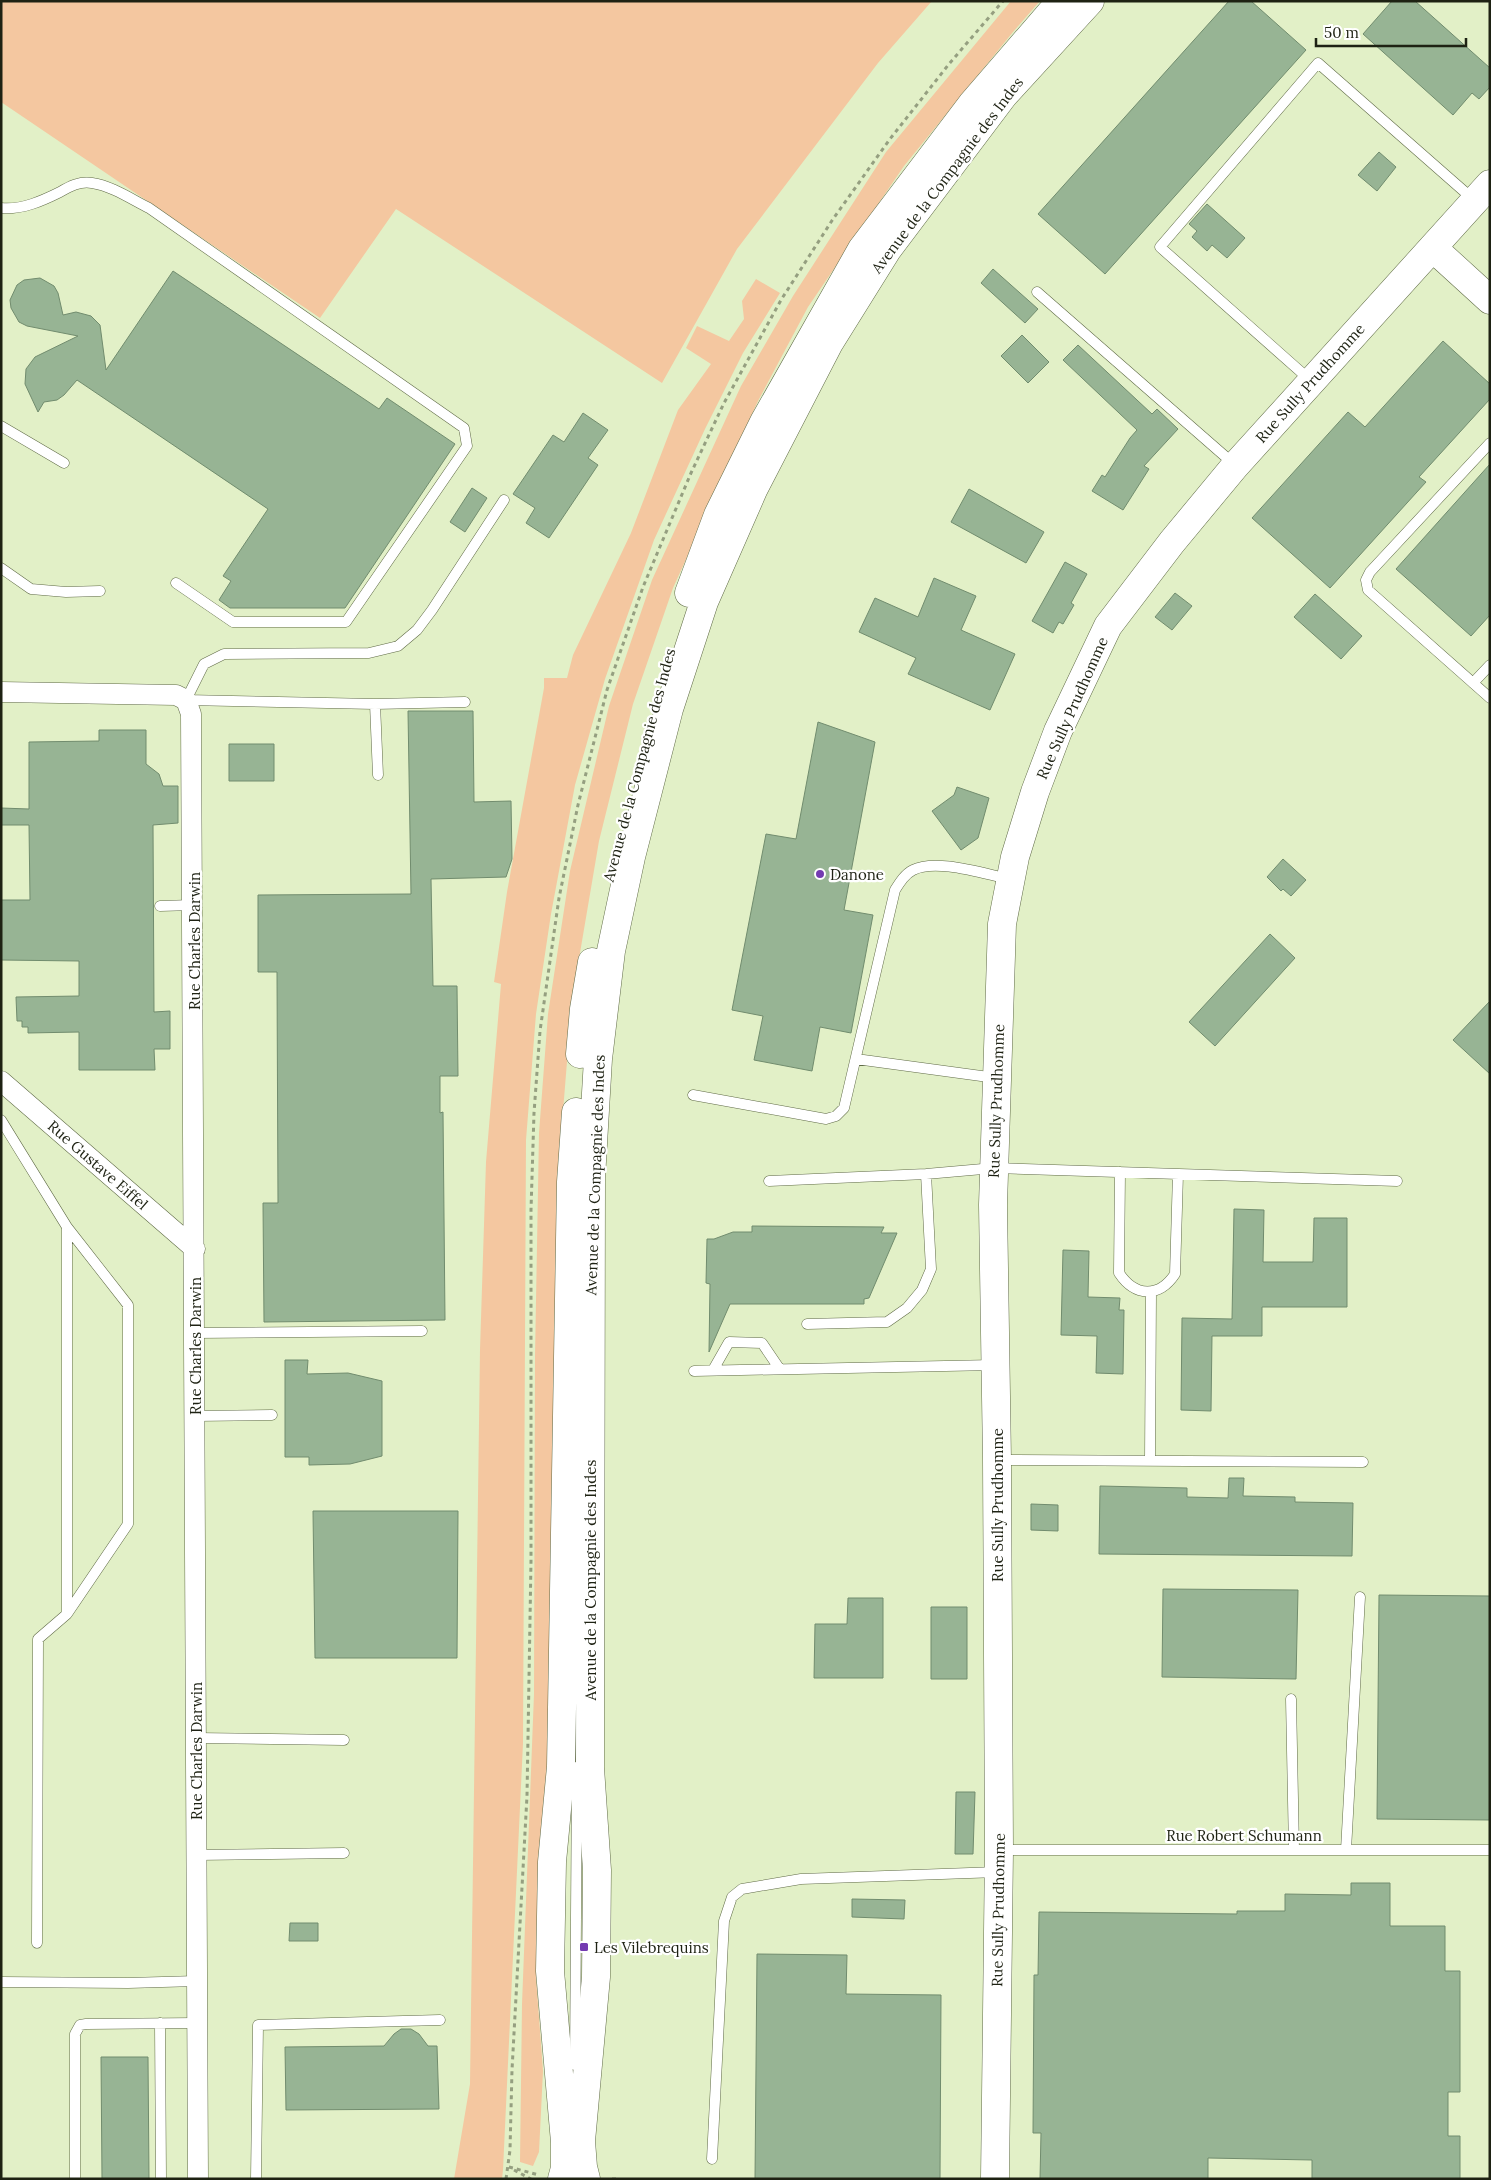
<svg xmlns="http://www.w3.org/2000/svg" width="1491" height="2180" font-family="Lora,serif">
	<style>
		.green { fill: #f4c7a0 }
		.building { fill: #97b494; stroke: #718c6e }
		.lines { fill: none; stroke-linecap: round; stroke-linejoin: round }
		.lane-casing { stroke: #606b47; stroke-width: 11 }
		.street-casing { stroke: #606b47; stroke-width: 21 }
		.secondary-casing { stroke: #606b47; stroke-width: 29 }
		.primary-casing { stroke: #606b47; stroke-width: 29 }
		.path { stroke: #959f80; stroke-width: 3; stroke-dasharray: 4 4; stroke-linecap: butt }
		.lane { stroke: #fff; stroke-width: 10 }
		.street { stroke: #fff; stroke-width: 20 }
		.secondary { stroke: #fff; stroke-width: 28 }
		.primary { stroke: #fff; stroke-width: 28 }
		.poi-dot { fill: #743bb1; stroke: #fff; stroke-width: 2 }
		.labels { text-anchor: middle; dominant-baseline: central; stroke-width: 4.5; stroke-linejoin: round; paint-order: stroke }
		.street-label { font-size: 15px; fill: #1e2213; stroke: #fff }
		.poi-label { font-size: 15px; fill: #1e2213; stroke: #fff; text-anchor: start }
	</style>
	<rect width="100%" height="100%" fill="#e2f0c7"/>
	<!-- green -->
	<path class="green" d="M1,1h931l-54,62 -141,186 -75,134 -266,-174 -76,109 -319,-216z
		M1011,1h29l-27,31 -109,134 -96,141 -50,94 -85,187 -40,116 -34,137 -27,159 -11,136 -18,833 -7,8 7,94 -4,81 -6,14 -13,-4 2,-158 12,-310 1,-337 4,-224 9,-119 22,-143 39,-165 43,-126 89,-194 52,-90 93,-144z
		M756,279l24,14 -37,60 -38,76 -51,111 -49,139 -30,106 -24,129 -15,100 -10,126 -3,603 -20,427 -1,9h-48l16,-95 10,-734 6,-188 15,-178 -7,-2 13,-90 37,-204v-10h23l6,-23 58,-122 47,-123 33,-46 -25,-16 11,-22 32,15 15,-22 -2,-18z"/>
	<!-- building -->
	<path class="building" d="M1229,1h22l55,49 -201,224 -67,-60z
		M1392,1h23l75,67v19l-11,12 -7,-6 -19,22 -90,-81z
		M1379,152l17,15 -19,24 -19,-16z
		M1207,204l38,34 -18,20 -15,-13 -5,6 -15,-14 5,-6 -8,-7z
		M993,269l45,40 -13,14 -44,-40z
		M173,271l206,138 8,-11 68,46 -110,164h-115l-11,-8 12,-19 -8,-5 45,-67 -191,-129 -13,15 -7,5 -13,2 -6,10 -13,-28 1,-15 9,-12 43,-21 -51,-10 -8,-4 -8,-14 -1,-8 7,-15 7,-5 16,-2 14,8 4,7 5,22 13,-3 15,4 9,9 6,45z
		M1022,335l27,27 -21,21 -27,-27z
		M1443,341l47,43v15l-71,78 7,5 -96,106 -78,-70 96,-106 17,15z
		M1078,345l74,69 5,-5 21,20 -34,37 5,3 -26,41 -31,-19 10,-16 3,2 25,-39 7,-8 -74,-70z
		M583,413l25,17 -20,28 10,7 -49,73 -23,-15 9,-15 -22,-14 40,-59 11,7z
		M1490,464v151l-19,21 -75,-67z
		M472,488l15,10 -22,34 -15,-10z
		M969,489l75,43 -18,31 -75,-41z
		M1065,562l22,12 -16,29 3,2 -11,19 -4,-2 -6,11 -21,-12z
		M934,578l42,18 -15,34 54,24 -25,56 -82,-36 8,-16 -57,-26 16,-34 43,19z
		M1175,593l17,13 -20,24 -17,-13z
		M1315,594l47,42 -21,23 -47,-42z
		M408,711h65l1,91 37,-1 1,58 -6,18 -75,2 2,107h24l1,90h-18v37l3,-1 2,208 -181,2 -1,-119h15l-1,-231h-19v-77l153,-1z
		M818,722l57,20 -31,168 29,5 -22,118 -31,-6 -8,44 -58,-11 9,-44 -31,-6 34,-176 30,5z
		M99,730h47v34l13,10 4,12h15v37l-25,2 1,187 16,-1v38h-16l1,21h-76v-38l-51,1v-6h-6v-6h-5l-1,-24 63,-1v-35l-78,-1v-60h29l-1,-75h-28v-17l28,1v-67l70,-1z
		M229,744h45v37h-45z
		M957,787l32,11 -11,40 -17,12 -29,-39 22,-16z
		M1283,859l23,21 -15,16 -8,-7 -2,2 -14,-14z
		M1270,934l25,24 -80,88 -26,-24z
		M1490,1001v73l-37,-34z
		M1234,1209l30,1 -1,52h50l1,-44h33v89h-85v29h-50l-1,75 -30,-1 1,-92 50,1z
		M752,1226l132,1 -3,6h16l-28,65 -5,1v5h-134l-21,48 1,-68 -4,-1 1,-44h7l19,-7h19z
		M1063,1250l26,1 -1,46 32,1 -1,12h5l-1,64 -27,-1 1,-37 -36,-1z
		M285,1360h23l-1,14 41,-1 34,8v75l-32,8 -41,1v-8h-24z
		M1229,1478h15l-1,18 52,1v5l58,1 -1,53 -253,-2 1,-68 87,2v9l41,1z
		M1031,1504l27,1v26l-27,-1z
		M313,1511h145l-1,147h-142z
		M1163,1589l135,1 -2,89 -134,-2z
		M1379,1595l111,1v224l-113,-1z
		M848,1598h35v80h-69l1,-54h32z
		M931,1607h36v72h-36z
		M956,1792h19l-2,62h-18z
		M1351,1883h39v43h55v45h15v121h-12v44h12v43h-148v-19l-104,-2v21h-168l1,-46h-8l1,-158h4l1,-63 198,2v-3h48v-17l66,1z
		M852,1899l53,1 -1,19 -52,-2z
		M290,1923h28v18h-29z
		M757,1954l90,1 -1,39 95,1 -1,184h-185z
		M401,2029h10l8,5 9,12h9l2,63 -153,1 -1,-63 99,-1 10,-12z
		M101,2057h47l1,122h-47z"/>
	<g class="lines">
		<!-- lane casing -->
		<g class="lane-casing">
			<path id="lane" d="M1,208c21,2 41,-7 59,-16 10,-6 20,-11 32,-9 20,3 39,16 57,25l315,220 3,18 -121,176h-113l-57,-39
				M1037,292l198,173
				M1310,380l-150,-133 158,-184 156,137
				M1,426l63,37
				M1490,443l-120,129 -4,8 2,10 122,108
				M1,568l30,21 35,3 34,-1
				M1473,683l17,-18
				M465,702l-90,2 -189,-4 18,-36 20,-10 145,-1 29,-7 19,-16 15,-20 72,-110
				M375,704l3,71
				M160,906l33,-1
				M856,1059l140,19
				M693,1095l133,24 10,-3 8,-8 51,-218c5,-8 10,-16 18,-20 23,-12 71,4 97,9
				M1,1120l66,107v387l-29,25 -1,304
				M1120,1172l-1,101c16,24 40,25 56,1l3,-100
				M769,1181l157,-7 68,-6 403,13
				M807,1324l80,-2 20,-14 15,-18 9,-21 -5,-95
				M195,1333l227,-2
				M713,1370l16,-28 33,1 17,25
				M694,1371l300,-6
				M195,1416l77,-1
				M998,1460l365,2
				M1150,1461l1,-169
				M67,1614l61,-90v-219l-61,-78
				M1291,1699l3,151
				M196,1738l148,2
				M1001,1850h489
				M1346,1850l14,-253
				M196,1855l148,-2
				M1,1982l127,1 69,-2
				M160,2023l1,156
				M575,2065l2,-298
				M712,2159l12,-238 8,-24 10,-8 59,-10 197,-7
				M75,2179v-145l5,-9 6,-1 111,-1
				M256,2179l2,-154 182,-5"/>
		</g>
		<!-- street casing -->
		<g class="street-casing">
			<path id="street" d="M1,692l175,3 10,5 5,14 7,1465
				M1,1081l194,168"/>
		</g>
		<!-- secondary casing -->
		<g class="secondary-casing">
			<path id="secondary" d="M1433,248l57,52
				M995,2179l4,-329 -2,-390 -4,-255 9,-281 13,-67 20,-65 23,-61 50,-105 64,-84 63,-76 255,-282"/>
		</g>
		<!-- primary casing -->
		<g class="primary-casing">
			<path id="primary" d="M689,593l29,-78 46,-93 98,-173 110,-145 89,-103
				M580,1054l4,-45 8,-47
				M562,2179l3,-11v-26l-15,-171 2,-109 9,-95 10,-585 5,-70
				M586,2179l-3,-12 -2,-26 15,-164 1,-107 -7,-102 1,-590 7,-119 13,-108 20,-94 38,-148 35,-107 50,-114 75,-145 58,-93 116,-154 87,-95"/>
		</g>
		<!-- path -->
		<path class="path" d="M509,2167l30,8
			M514,2170l17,9
			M506,2179l4,-29 2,-80 15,-274 4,-235v-351l3,-97 6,-82 19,-133 19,-93 29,-115 36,-103 48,-114 33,-70 57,-103 52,-81 57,-80 59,-75 54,-63
			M612,2179h8"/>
		<!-- lane -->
		<use href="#lane" class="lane"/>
		<!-- street -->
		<use href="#street" class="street"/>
		<!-- secondary -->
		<use href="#secondary" class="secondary"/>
		<!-- primary -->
		<use href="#primary" class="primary"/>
	</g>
	<!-- markers -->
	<g class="poi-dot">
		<circle cx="820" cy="874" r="5"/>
		<rect x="579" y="1942" width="10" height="10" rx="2.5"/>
	</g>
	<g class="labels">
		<!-- street labels -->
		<g class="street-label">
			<text transform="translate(947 175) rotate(-53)">Avenue de la Compagnie des Indes</text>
			<text transform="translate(1310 383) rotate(-48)">Rue Sully Prudhomme</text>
			<text transform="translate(1072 708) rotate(-66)">Rue Sully Prudhomme</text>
			<text transform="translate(639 765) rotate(-75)">Avenue de la Compagnie des Indes</text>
			<text transform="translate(194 941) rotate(-90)">Rue Charles Darwin</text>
			<text transform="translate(996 1101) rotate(-88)">Rue Sully Prudhomme</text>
			<text transform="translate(98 1165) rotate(41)">Rue Gustave Eiffel</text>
			<text transform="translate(595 1175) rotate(-88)">Avenue de la Compagnie des Indes</text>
			<text transform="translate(195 1346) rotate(-90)">Rue Charles Darwin</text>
			<text transform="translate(997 1505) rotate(-90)">Rue Sully Prudhomme</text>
			<text transform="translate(590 1580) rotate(-90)">Avenue de la Compagnie des Indes</text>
			<text transform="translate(196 1751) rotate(-90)">Rue Charles Darwin</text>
			<text x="1244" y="1835">Rue Robert Schumann</text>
			<text transform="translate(998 1910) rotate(-89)">Rue Sully Prudhomme</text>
		</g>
		<!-- poi labels -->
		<g class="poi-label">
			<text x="830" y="874">Danone</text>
			<text x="594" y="1947">Les Vilebrequins</text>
		</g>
	</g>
	<!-- border -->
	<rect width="1491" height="2180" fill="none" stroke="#1e2213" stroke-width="5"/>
	<!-- scale -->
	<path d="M1316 38v8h150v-8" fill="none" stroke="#1e2213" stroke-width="2.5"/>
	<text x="1324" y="38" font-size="15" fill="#1e2213" stroke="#ffffff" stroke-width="4" paint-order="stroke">50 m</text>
</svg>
